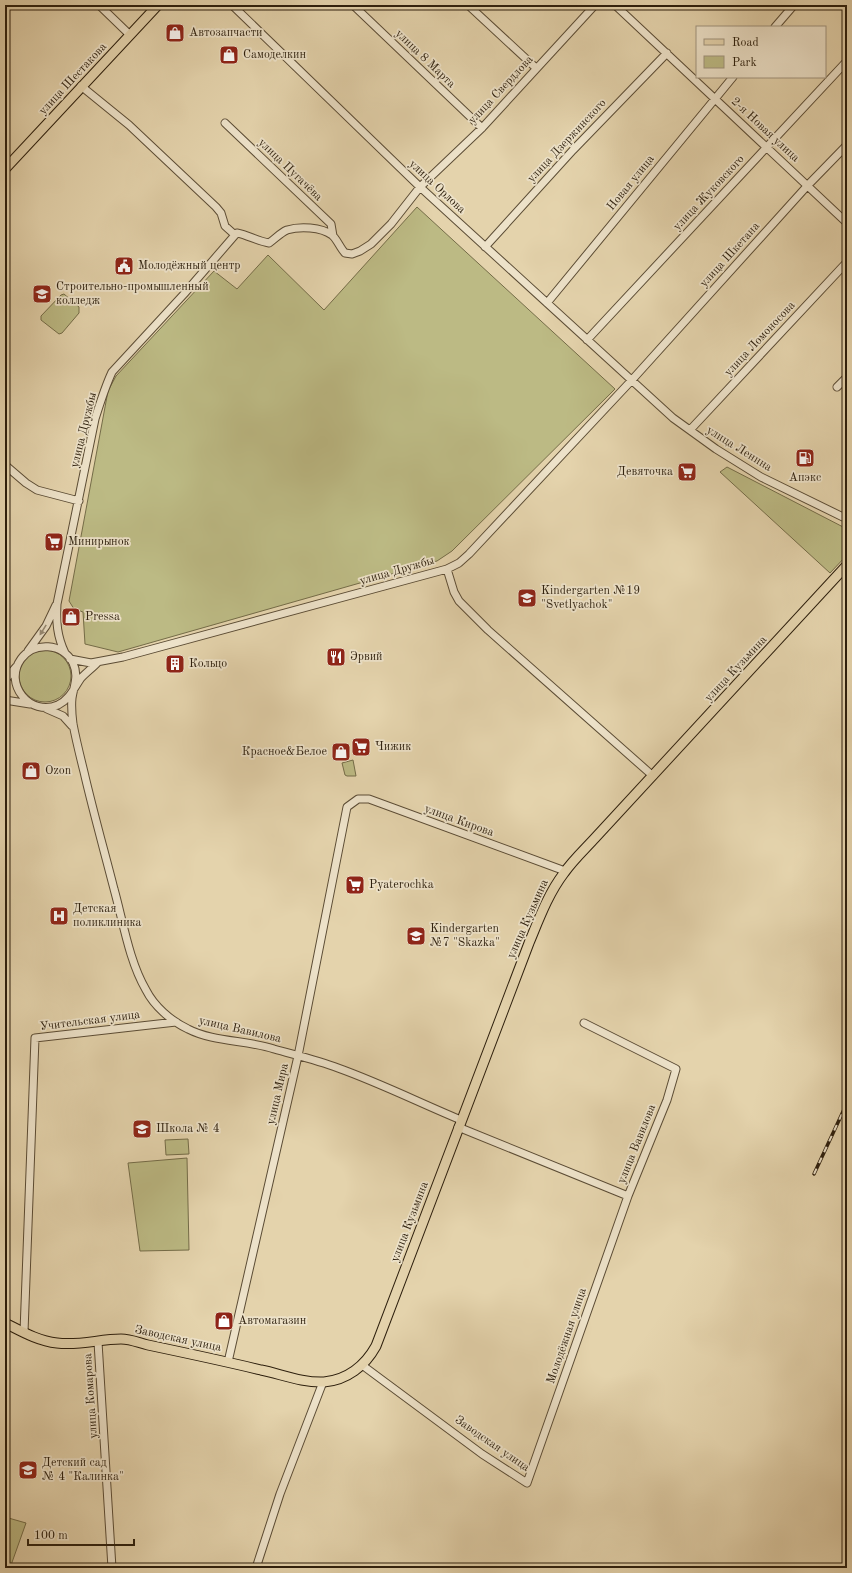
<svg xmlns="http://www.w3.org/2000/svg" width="852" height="1573" font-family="'Old Standard TT',serif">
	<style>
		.green { fill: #bcba84; stroke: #746c48 }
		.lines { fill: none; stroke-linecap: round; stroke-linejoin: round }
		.minor-casing { stroke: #5b4c35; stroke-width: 9 }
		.major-casing { stroke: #2d1f0d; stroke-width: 11 }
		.minor { stroke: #ede2c9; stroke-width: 7 }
		.major { stroke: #e4d3ac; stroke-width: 9 }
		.rail-casing { stroke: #2d1f0d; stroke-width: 3.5 }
		.rail { stroke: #ede2c9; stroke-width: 2; stroke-dasharray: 6; stroke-linecap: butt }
		.oneway { fill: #978a74 }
		.labels { text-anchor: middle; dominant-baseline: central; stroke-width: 3.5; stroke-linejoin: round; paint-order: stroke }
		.poi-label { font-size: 12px; fill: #2d1f0d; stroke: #ede2c9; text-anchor: start }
		.street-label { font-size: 12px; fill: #2d1f0d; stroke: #ede2c9 }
	</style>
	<rect width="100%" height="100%" fill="#e4d3ac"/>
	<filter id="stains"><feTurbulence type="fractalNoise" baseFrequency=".005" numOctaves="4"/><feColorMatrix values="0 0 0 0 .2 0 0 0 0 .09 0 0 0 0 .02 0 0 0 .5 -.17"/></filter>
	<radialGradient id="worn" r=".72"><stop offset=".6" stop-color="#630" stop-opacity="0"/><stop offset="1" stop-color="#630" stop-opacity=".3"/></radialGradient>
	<!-- green -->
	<path class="green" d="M417,207l198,182 -163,162 -15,10 -319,91 -33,-8 -2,-32 -9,-3 -5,-8 39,-210 8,-15 98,-105 23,18 31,-34 56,55z
		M64,294l15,13v6l-17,20 -3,1 -18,-14v-4l20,-21z
		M727,467l120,62v26l-17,18 -110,-101z
		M19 676a26 26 0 1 1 52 0a26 26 0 1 1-52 0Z
		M353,760l3,16h-9l-2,-1 -3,-12z
		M188,1139l1,15 -23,1 -1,-15z
		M187,1158l2,92 -49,1 -12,-88z
		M5,1517l21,6 -16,45h-5z"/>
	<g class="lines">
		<!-- minor casing -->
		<g class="minor-casing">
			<path id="minor" d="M99,5l31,30
				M232,5l188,182 253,231 43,31 45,28 86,42
				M353,5l129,123
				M468,5l68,63
				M615,5l232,218
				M775,27l19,-22
				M81,86l48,39 87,82 5,6 4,13 10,9
				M225,123l106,101 2,12
				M235,235l2,-2c11,2 20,8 32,10 6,-4 11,-10 18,-13 13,-4 34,-3 45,5 5,4 8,13 13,18l7,1 8,-3 11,-7 20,-20 29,-37 62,-59 113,-123
				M485,247l88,-97 94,-97
				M547,303l186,-226
				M587,340l260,-279
				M837,387l10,-10
				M690,430l157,-168
				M5,465l21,18 11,7 42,11
				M447,569l7,23 5,9 29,29 165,146
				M28,651l18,-25 10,-21
				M65,653c-8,-17 -9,-31 -8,-49l38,-185c5,-16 10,-32 17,-47l72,-78 51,-59
				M70,659l21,4 32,-6 324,-88 12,-6 10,-9 162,-173 177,-196 39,-40
				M97,663c-5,5 -11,10 -16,15 -7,10 -11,21 -23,27 -28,12 -55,-21 -37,-46 13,-18 42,-16 52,4 6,13 1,22 -1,35 -1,9 0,18 1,26 3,16 7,32 11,48 9,39 20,78 30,117 9,32 15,72 32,101 8,16 25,31 42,39 25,13 59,11 86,20 21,6 43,11 64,19 42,15 82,35 123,52
				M5,680l11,-13
				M5,700l25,4
				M47,709l16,7 9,10
				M458,1127l170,69
				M24,1332l11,-294 141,-16
				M98,1342l14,226
				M228,1362l70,-306 49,-249 11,-8h11l196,72
				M362,1365l120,89 45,29 101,-287 39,-96 9,-31 -92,-46
				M256,1568l24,-74 43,-112"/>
		</g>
		<!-- major casing -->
		<g class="major-casing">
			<path id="major" d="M5,169l153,-164
				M5,1323c16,8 33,18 52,20 22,3 43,-4 64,-4 10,0 18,4 27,6 38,8 76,16 113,25 20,4 41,13 63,12 23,-2 41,-16 52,-36l153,-403c10,-24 19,-49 35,-70 9,-13 21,-24 31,-35l252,-273"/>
		</g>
		<!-- minor -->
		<use href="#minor" class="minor"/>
		<!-- major -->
		<use href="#major" class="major"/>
		<!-- rail casing -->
		<g class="rail-casing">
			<path id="rail" d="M814,1174l33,-71"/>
		</g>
		<!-- rail -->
		<use href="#rail" class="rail"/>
	</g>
	<!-- one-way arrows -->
	<defs><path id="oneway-solid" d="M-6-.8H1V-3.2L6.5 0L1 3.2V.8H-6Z"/></defs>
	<use class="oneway" href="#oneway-solid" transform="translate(43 630) rotate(122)"/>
	<!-- icons -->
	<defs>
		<g id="shop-square" transform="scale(1)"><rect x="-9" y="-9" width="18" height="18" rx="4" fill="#8f2418" stroke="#ede2c9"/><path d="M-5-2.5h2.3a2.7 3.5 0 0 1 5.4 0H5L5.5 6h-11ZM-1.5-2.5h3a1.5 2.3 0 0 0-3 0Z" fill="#fff"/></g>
		<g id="civic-square" transform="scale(1)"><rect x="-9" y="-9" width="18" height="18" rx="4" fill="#8f2418" stroke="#ede2c9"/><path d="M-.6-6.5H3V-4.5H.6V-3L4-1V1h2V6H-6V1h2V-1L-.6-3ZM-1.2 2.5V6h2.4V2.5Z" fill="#fff"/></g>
		<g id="university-square" transform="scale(1)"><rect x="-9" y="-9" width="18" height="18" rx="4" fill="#8f2418" stroke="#ede2c9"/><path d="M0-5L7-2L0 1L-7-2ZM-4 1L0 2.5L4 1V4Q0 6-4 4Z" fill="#fff"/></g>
		<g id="fuel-square" transform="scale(1)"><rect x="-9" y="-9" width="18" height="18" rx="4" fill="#8f2418" stroke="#ede2c9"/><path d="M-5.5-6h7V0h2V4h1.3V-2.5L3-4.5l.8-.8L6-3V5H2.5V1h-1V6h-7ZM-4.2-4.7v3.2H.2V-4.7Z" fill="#fff"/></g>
		<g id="supermarket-square" transform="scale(1)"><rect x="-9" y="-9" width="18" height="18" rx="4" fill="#8f2418" stroke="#ede2c9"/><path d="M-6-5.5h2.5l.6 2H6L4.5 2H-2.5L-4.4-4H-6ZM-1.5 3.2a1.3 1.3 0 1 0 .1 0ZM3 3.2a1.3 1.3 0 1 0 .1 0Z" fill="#fff"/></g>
		<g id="school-square" transform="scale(1)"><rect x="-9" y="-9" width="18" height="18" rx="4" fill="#8f2418" stroke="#ede2c9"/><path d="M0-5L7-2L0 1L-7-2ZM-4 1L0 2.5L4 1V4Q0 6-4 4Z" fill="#fff"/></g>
		<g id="restaurant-square" transform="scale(1)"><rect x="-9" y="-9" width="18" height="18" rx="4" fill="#8f2418" stroke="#ede2c9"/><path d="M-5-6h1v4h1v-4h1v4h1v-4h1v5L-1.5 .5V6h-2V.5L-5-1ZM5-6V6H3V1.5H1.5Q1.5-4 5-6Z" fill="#fff"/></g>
		<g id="building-square" transform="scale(1)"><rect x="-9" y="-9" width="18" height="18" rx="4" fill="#8f2418" stroke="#ede2c9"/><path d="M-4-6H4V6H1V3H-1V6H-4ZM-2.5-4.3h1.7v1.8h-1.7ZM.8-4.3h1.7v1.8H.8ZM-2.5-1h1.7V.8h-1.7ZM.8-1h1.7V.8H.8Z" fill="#fff"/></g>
		<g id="hospital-square" transform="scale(1)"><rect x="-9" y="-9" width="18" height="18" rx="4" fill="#8f2418" stroke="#ede2c9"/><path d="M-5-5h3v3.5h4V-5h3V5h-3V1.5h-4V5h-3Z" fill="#fff"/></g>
	</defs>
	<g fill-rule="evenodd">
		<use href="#shop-square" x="175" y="33"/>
		<use href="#shop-square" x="229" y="55"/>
		<use href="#civic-square" x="124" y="266"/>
		<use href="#university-square" x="42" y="294"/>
		<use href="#fuel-square" x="805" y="458"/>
		<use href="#supermarket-square" x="687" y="472"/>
		<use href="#supermarket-square" x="54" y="542"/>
		<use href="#school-square" x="527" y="598"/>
		<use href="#shop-square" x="71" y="617"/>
		<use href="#restaurant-square" x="336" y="657"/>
		<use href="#building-square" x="175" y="664"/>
		<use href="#supermarket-square" x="361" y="747"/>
		<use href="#shop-square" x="341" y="752"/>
		<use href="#shop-square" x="31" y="771"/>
		<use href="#supermarket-square" x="355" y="885"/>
		<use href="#hospital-square" x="59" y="916"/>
		<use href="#school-square" x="416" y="936"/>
		<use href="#school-square" x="142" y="1129"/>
		<use href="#shop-square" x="224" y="1321"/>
		<use href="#school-square" x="28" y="1470"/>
	</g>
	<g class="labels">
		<!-- poi labels -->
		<g class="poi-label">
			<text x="189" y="33">Автозапчасти</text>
			<text x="243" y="55">Самоделкин</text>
			<text x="138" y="266">Молодёжный центр</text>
			<text x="56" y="287">Строительно-промышленный<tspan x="56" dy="14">колледж</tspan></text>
			<text x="673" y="472" text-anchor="end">Девяточка</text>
			<text x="805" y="478" text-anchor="middle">Апэкс</text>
			<text x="68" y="542">Минирынок</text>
			<text x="541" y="591">Kindergarten №19<tspan x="541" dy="14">"Svetlyachok"</tspan></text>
			<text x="85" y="617">Pressa</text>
			<text x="350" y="657">Эрвий</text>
			<text x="189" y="664">Кольцо</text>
			<text x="375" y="747">Чижик</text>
			<text x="327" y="752" text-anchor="end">Красное&amp;Белое</text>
			<text x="45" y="771">Ozon</text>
			<text x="369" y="885">Pyaterochka</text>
			<text x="73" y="909">Детская<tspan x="73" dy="14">поликлиника</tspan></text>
			<text x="430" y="929">Kindergarten<tspan x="430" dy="14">№7 "Skazka"</tspan></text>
			<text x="156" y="1129">Школа № 4</text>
			<text x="238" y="1321">Автомагазин</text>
			<text x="42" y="1463">Детский сад<tspan x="42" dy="14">№ 4 "Калинка"</tspan></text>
		</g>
		<!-- street labels -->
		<g class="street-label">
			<text transform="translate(425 59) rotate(44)">улица 8 Марта</text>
			<text transform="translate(73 79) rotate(-47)">улица Шестакова</text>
			<text transform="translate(501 90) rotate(-47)">улица Свердлова</text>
			<text transform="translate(765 130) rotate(43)">2-я Новая улица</text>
			<text transform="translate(567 141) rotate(-47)">улица Дзержинского</text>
			<text transform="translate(290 170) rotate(44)">улица Пугачёва</text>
			<text transform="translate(631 183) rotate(-51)">Новая улица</text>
			<text transform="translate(437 187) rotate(43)">улица Орлова</text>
			<text transform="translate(709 193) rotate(-47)">улица Жуковского</text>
			<text transform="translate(730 255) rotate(-48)">улица Шкетана</text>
			<text transform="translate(760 339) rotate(-47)">улица Ломоносова</text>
			<text transform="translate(84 430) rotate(-76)">улица Дружбы</text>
			<text transform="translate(739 449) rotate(32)">улица Ленина</text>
			<text transform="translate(397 571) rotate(-16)">улица Дружбы</text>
			<text transform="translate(736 669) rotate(-47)">улица Кузьмина</text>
			<text transform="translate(459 821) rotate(20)">улица Кирова</text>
			<text transform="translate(528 919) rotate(-66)">улица Кузьмина</text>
			<text transform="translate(90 1021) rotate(-7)">Учительская улица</text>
			<text transform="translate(240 1030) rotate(13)">улица Вавилова</text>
			<text transform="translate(278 1094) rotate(-77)">улица Мира</text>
			<text transform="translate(637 1144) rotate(-68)">улица Вавилова</text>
			<text transform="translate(410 1222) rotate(-69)">улица Кузьмина</text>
			<text transform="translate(567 1336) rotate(-71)">Молодёжная улица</text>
			<text transform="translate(178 1339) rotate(12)">Заводская улица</text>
			<text transform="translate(91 1396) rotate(-94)">улица Комарова</text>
			<text transform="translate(492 1444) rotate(35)">Заводская улица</text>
		</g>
	</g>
	<!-- margin -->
	<rect width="852" height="1573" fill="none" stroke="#e4d3ac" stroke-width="20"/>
	<rect x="6" y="6" width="840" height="1561" fill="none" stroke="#2d1f0d" stroke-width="2"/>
	<rect x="10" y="10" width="832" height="1553" fill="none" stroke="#2d1f0d"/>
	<!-- legend -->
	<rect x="696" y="26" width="130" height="52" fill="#ede2c9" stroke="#a0947e"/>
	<rect x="704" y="39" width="20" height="6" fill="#e4d3ac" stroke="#a0947e"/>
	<text x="732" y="46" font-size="12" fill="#2d1f0d">Road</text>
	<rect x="704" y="56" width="20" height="12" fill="#bcba84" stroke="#a0947e"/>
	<text x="732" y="66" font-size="12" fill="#2d1f0d">Park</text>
	<!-- scale -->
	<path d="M28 1539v6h106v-6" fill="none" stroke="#2d1f0d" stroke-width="2"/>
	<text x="34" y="1539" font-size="12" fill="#2d1f0d" stroke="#ede2c9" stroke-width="3" paint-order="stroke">100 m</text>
	<rect width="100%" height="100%" filter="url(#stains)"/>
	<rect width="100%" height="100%" fill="url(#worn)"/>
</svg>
